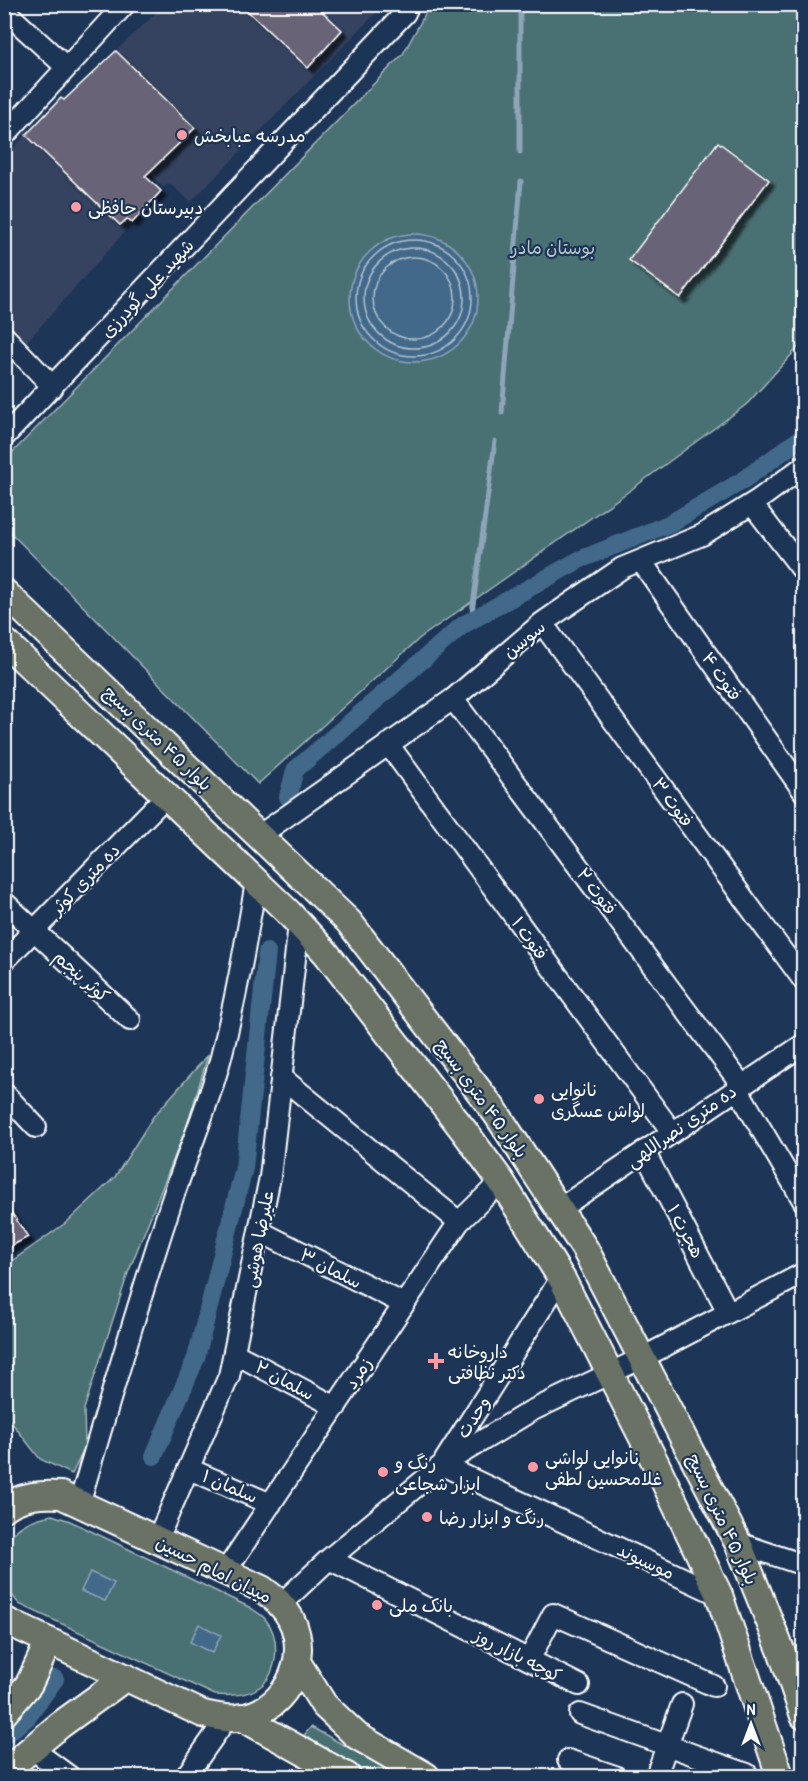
<svg xmlns="http://www.w3.org/2000/svg" width="808" height="1781" font-family="'Patrick Hand','Playpen Sans Arabic',sans-serif">
	<style>
		.built { fill: #344360 }
		.green { fill: #486f73; stroke: #a4b7b9; stroke-width: 1.5 }
		.water { fill: #42698a; stroke: #8ea5b9; stroke-width: 1.5 }
		.lines { fill: none; stroke-linecap: round; stroke-linejoin: round }
		.shore { stroke: #b3c3d0; stroke-width: 1.5 }
		.stream { stroke: #8ea5b9; stroke-width: 5 }
		.canal { stroke: #42698a; stroke-width: 18 }
		.building { fill: #686376; stroke: #fff; stroke-width: 1.5; filter: url(#shadow) }
		.minor-casing { stroke: #fff; stroke-width: 24 }
		.major-casing { stroke: #fff; stroke-width: 30 }
		.minor { stroke: #1d3557; stroke-width: 20 }
		.major { stroke: #6a7266; stroke-width: 26 }
		.poi-dot { fill: #ff9aa2; stroke: #1d3557; stroke-width: 2 }
		.labels { text-anchor: middle; dominant-baseline: central; stroke-width: 4.5; stroke-linejoin: round; paint-order: stroke }
		.poi-label { font-size: 18px; fill: #fff; stroke: #1d3557; text-anchor: start }
		.park-label { font-size: 18px; fill: #b6c5c7; stroke: #1d3557 }
		.street-label { font-size: 18px; fill: #fff; stroke: #1d3557 }
	</style>
	<defs>
		<filter id="shadow"><feDropShadow dx="5.5" dy="5.5" stdDeviation="1.5" flood-color="#0009"/></filter>
	</defs>
	<rect width="100%" height="100%" fill="#1d3557"/>
	<filter id="ink" filterUnits="userSpaceOnUse"><feTurbulence type="fractalNoise" baseFrequency=".0167" numOctaves="2"/><feDisplacementMap in="SourceGraphic" scale="12" xChannelSelector="R" yChannelSelector="G"/><feConvolveMatrix kernelMatrix="1 2 1 2 8 2 1 2 1" color-interpolation-filters="sRGB"/></filter>
	<g filter="url(#ink)">
		<!-- built -->
		<path class="built" d="M365,4l11,9 -185,189 -21,-18 -7,3 -95,-90 96,-92z
			M61,98l100,93 -136,153 -20,-21 -1,-165z"/>
		<!-- green -->
		<path class="green" d="M430,5h373v337l-56,62 -115,85 -212,149 -162,146 -253,-257 -1,-66 399,-407z
			M208,1055l-20,68 -60,150 -44,136 1,38 -13,27 -32,-15 -35,-45v-148l62,-44 48,-45 38,-60z
			M52,1515l18,6 181,87c5,4 12,7 15,12 14,17 13,51 -5,66 -13,10 -31,10 -46,9l-196,-91 -14,-18v-42c11,-18 26,-25 47,-29z
			M311,1727l89,49h-29l-70,-37z"/>
		<!-- water -->
		<path class="water" d="M350 298a64 64 0 1 1 128 0a64 64 0 1 1-128 0Z
			M90,1572l24,11 -9,18 -24,-10z
			M199,1624l22,11 -9,18 -22,-11z"/>
		<g class="lines">
			<!-- shore -->
			<path class="shore" d="M356 298a58 58 0 1 1 116 0a58 58 0 1 1-116 0Z
				M364 298a50 50 0 1 1 100 0a50 50 0 1 1-100 0Z
				M373 298a41 41 0 1 1 82 0a41 41 0 1 1-82 0Z"/>
			<!-- stream -->
			<path class="stream" d="M520,4v148
				M502,413l19,-232
				M471,620l24,-179"/>
			<!-- canal -->
			<path class="canal" d="M288,797l7,-27 168,-145 116,-65 92,-37 71,-42 62,-45
				M154,1456l42,-98 48,-190 23,-216
				M4,1736l23,-18 28,-39"/>
		</g>
		<!-- building -->
		<path class="building" d="M240,4h74l28,26 -34,38z
			M116,51l79,77 -50,48 16,15 -29,32 -5,-4 -7,6 -94,-90 35,-37 3,2z
			M718,142l51,38 -89,118 -51,-38z
			M4,1202l24,35 -24,13z"/>
		<g class="lines">
			<!-- minor casing -->
			<g class="minor-casing">
				<path id="minor" d="M4,10l62,57
					M4,136l121,-132
					M4,336l49,51
					M4,437l401,-424 4,-9
					M752,504l52,68
					M641,561l163,231
					M542,623l262,358
					M453,699l288,385
					M388,744l284,388
					M260,835l193,-136 89,-76 80,-55 80,-33 56,-35 46,-34
					M4,902l126,118
					M4,961l162,-165
					M281,1077l178,145
					M737,1088l67,114
					M4,1093l32,34
					M644,1151l84,161
					M559,1209l245,-165
					M259,1231l145,73
					M234,1353l102,54
					M445,1460l116,-182
					M442,1465l277,130
					M189,1469l82,35
					M79,1504c30,-101 59,-201 92,-301 16,-49 37,-96 50,-146 15,-58 25,-116 35,-175
					M157,1540l72,-164 41,-199 29,-253
					M738,1543l66,22
					M329,1559l250,126
					M225,1572l234,-350 42,-41
					M281,1604l48,-45 113,-94 89,-54 111,-53 162,-85
					M529,1660l24,-46 161,72
					M580,1714l167,60
					M32,1749l37,27
					M568,1760l47,16
					M186,1776l40,-57
					M656,1776l26,-72"/>
			</g>
			<!-- major casing -->
			<g class="major-casing">
				<path id="major" d="M4,592l345,330 147,191 89,136 153,294 43,107 23,66
					M4,641l284,271 38,41 139,179 36,49 62,100 92,181 64,133 61,181
					M4,1508c18,-13 36,-14 57,-13l201,94c6,5 13,9 18,15 35,36 16,98 -31,112 -15,5 -31,1 -46,-2l-199,-94
					M297,1662l27,43 33,31 69,40
					M4,1713l25,-29 20,-43
					M241,1717l106,59
					M4,1772l56,-47 66,-48"/>
			</g>
			<!-- minor -->
			<use href="#minor" class="minor"/>
			<!-- major -->
			<use href="#major" class="major"/>
		</g>
	</g>
	<!-- markers -->
	<g class="poi-dot">
		<circle cx="182" cy="135" r="6"/>
		<circle cx="76" cy="207" r="6"/>
		<circle cx="539" cy="1099" r="6"/>
		<path d="M433 1352h6v6h6v6h-6v6h-6v-6h-6v-6h6z"/>
		<circle cx="533" cy="1467" r="6"/>
		<circle cx="383" cy="1472" r="6"/>
		<circle cx="427" cy="1517" r="6"/>
		<circle cx="377" cy="1605" r="6"/>
	</g>
	<g class="labels">
		<!-- poi labels -->
		<g class="poi-label">
			<text x="194" y="135">مدرسه عبابخش</text>
			<text x="88" y="207">دبیرستان حافظی</text>
			<text x="551" y="1089">نانوایی<tspan x="551" dy="21">لواش عسگری</tspan></text>
			<text x="448" y="1351">داروخانه<tspan x="448" dy="21">دکتر نظافتی</tspan></text>
			<text x="545" y="1457">نانوایی لواشی<tspan x="545" dy="21">غلامحسین لطفی</tspan></text>
			<text x="395" y="1462">رنگ و<tspan x="395" dy="21">ابزار شجاعی</tspan></text>
			<text x="439" y="1517">رنگ و ابزار رضا</text>
			<text x="389" y="1605">بانک ملی</text>
		</g>
		<!-- park labels -->
		<g class="park-label">
			<text x="553" y="247">بوستان مادر</text>
		</g>
		<!-- street labels -->
		<g class="street-label">
			<text transform="translate(147 288) rotate(-47)">شهید علی گودرزی</text>
			<text transform="translate(524 639) rotate(-39)">سوسن</text>
			<text transform="translate(722 676) rotate(55)">فتوت ۴</text>
			<text transform="translate(158 738) rotate(44)">بلوار ۴۵ متری بسیج</text>
			<text transform="translate(673 802) rotate(54)">فتوت ۳</text>
			<text transform="translate(85 879) rotate(-46)">ده متری کوثر</text>
			<text transform="translate(597 891) rotate(53)">فتوت ۲</text>
			<text transform="translate(530 938) rotate(54)">فتوت ۱</text>
			<text transform="translate(82 976) rotate(42)">کوثر پنجم</text>
			<text transform="translate(482 1098) rotate(54)">بلوار ۴۵ متری بسیج</text>
			<text transform="translate(681 1126) rotate(-35)">ده متری نصراللهی</text>
			<text transform="translate(686 1231) rotate(62)">هجرت ۱</text>
			<text transform="translate(258 1239) rotate(-79)">علیرضا هوشی</text>
			<text transform="translate(331 1268) rotate(27)">سلمان ۳</text>
			<text transform="translate(358 1373) rotate(-56)">زمرد</text>
			<text transform="translate(285 1380) rotate(28)">سلمان ۲</text>
			<text transform="translate(473 1417) rotate(-57)">وحدت</text>
			<text transform="translate(230 1486) rotate(23)">سلمان ۱</text>
			<text transform="translate(723 1519) rotate(65)">بلوار ۴۵ متری بسیج</text>
			<text transform="translate(646 1561) rotate(25)">موسیوند</text>
			<text transform="translate(214 1569) rotate(27)">میدان امام حسین</text>
			<text transform="translate(518 1655) rotate(27)">کوچه بازار روز</text>
		</g>
	</g>
	<!-- margin -->
	<rect width="808" height="1781" fill="none" stroke="#1d3557" stroke-width="24"/>
	<rect x="12" y="12" width="784" height="1757" fill="none" stroke="#fff" stroke-width="2" filter="url(#ink)"/>
	<!-- north arrow -->
	<g transform="translate(751 1724)" stroke="#1d3557" stroke-width="4.5" paint-order="stroke">
	<path d="M0-4.5L10 22L0 15L-10 22Z" fill="#ffffff"/>
	<text y="-9" font-size="16" font-weight="bold" text-anchor="middle" fill="#ffffff">N</text>
	</g>
</svg>
